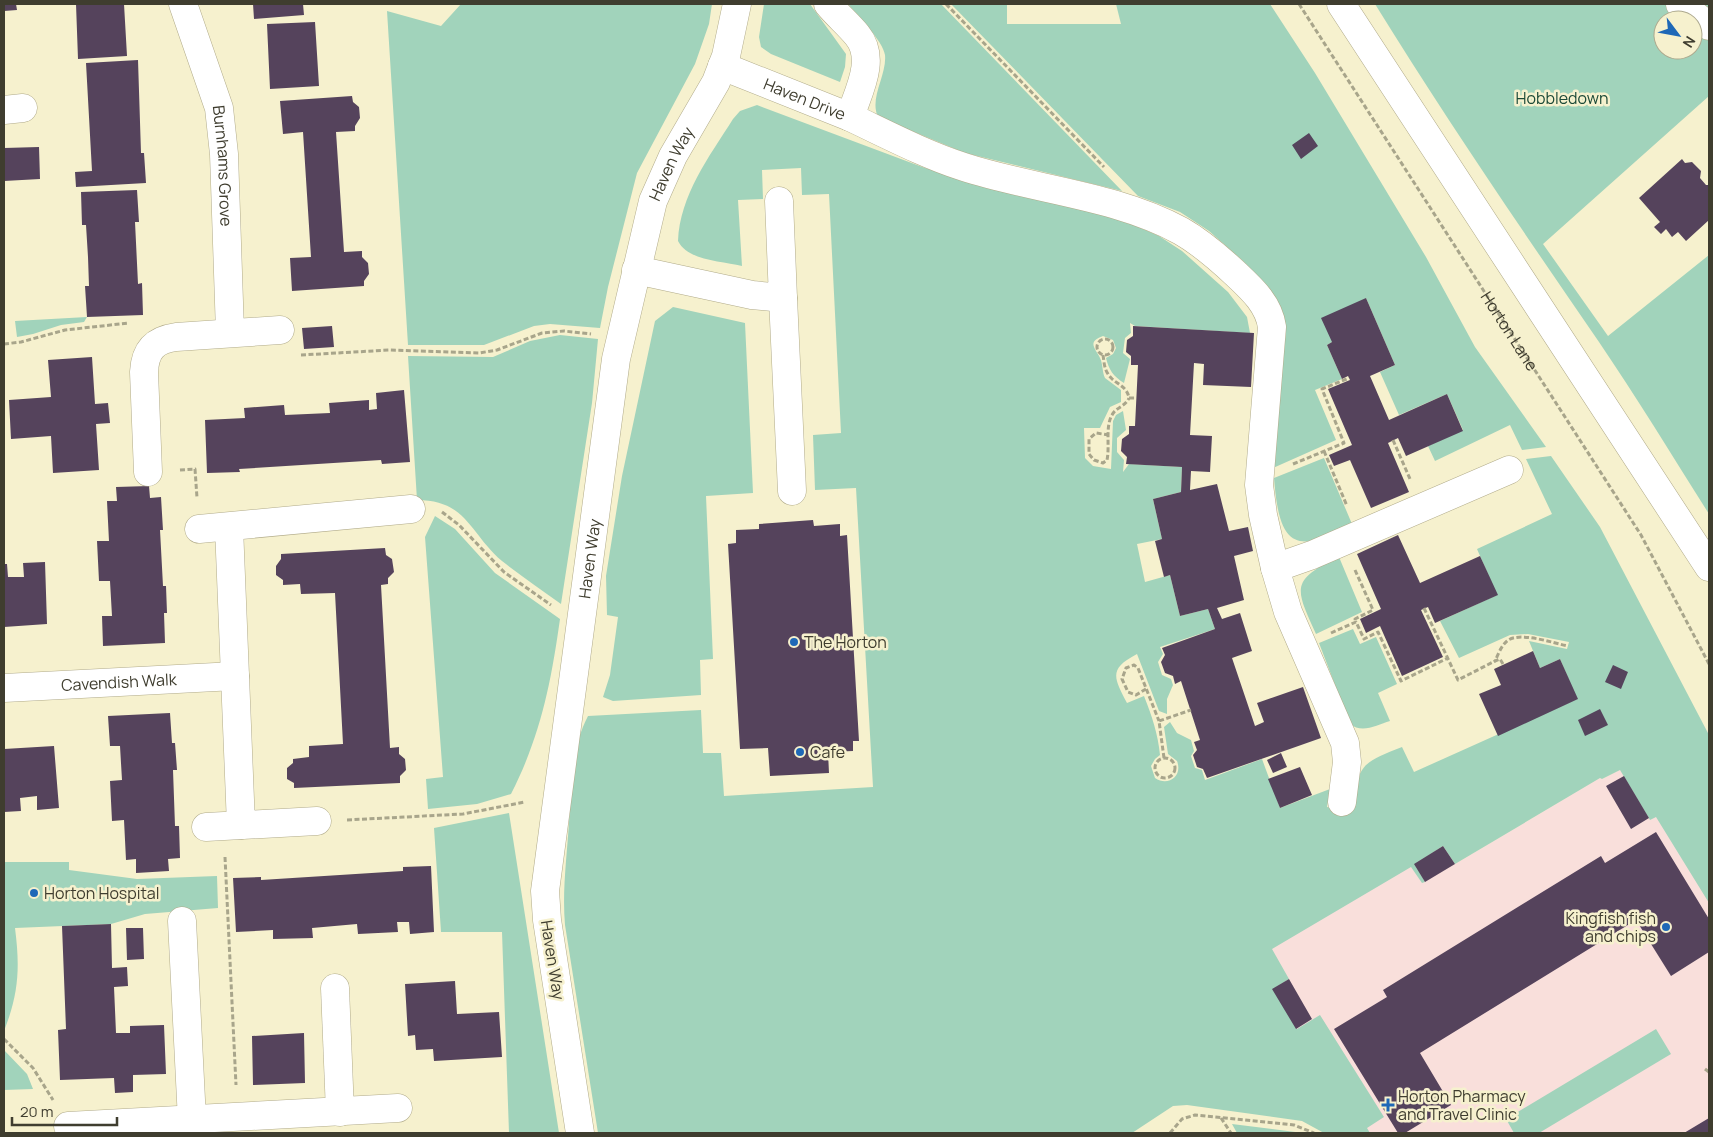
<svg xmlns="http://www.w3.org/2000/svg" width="1713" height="1137" font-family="Manrope,sans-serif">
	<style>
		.commercial { fill: #f9dfdb }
		.green { fill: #a1d3bb; fill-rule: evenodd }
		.building { fill: #55435c }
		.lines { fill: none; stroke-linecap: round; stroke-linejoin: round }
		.minor-casing { stroke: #b1ab8a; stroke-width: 29 }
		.path { stroke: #a8a58b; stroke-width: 3; stroke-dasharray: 5 2.5; stroke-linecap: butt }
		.minor { stroke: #fff; stroke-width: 28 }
		.poi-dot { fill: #1e68b7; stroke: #f6f1ce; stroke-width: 2 }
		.labels { text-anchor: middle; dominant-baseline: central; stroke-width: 5; stroke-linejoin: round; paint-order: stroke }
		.street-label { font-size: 16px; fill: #3f3d2f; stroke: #f6f1ce }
		.park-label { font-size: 16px; fill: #1b4937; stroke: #f6f1ce }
		.poi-label { font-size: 16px; fill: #3f3d2f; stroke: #f6f1ce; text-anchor: start }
	</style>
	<rect width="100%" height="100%" fill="#f6f1ce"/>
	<!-- commercial -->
	<path class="commercial" d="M1704,726l5,8v399h-364l-114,-161 213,-126 11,18 146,-87 1,2z"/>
	<!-- green -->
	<path class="green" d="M461,4h251l-3,20 -14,40 -58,109 -29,114 -8,41 -50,-4 -16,2 -50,19h-76l-21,-334 54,15z
		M764,4h46l36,50 -1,13 -5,15 -69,-28 -10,-7 -2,-10z
		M848,4h93l181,187 -157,-38 -87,-36c-9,-19 9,-42 7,-62 -2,-14 -27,-39 -37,-51z
		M951,4h56v20h114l-5,-20h154l45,69 111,184 49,90 71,100 -24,3 -12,-25 -75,36 -7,-15 35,-16 -16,-36 -48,21 -19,-43 15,-7 -29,-67 -34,44 -5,3 15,34 -27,11 21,50 -63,28 2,-53 11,-84 -4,-21 -4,-8 -35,-41 -34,-30 -29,-19 -42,-16z
		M1375,4h334v92l-166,148 65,92 101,-81v259c-36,-57 -72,-116 -110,-172 -77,-112 -153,-223 -224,-338zM1663,20h30v30h-30z
		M757,105l168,63 175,46 36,12 23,10 23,15 46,41 19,25 3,16 -115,-7 -5,-3 1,10 -6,5 -2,15 7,6 -6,24c-11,-7 -15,-13 -18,-25l7,-4 3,-6 -3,-8 -10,-4c-17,6 -7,13 -3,22 3,6 2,14 5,20l16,12v12l-11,5 -10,21h-16l1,30 8,8 18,3 2,-48 3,-6 7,-4 3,19 -9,8v14l7,8 -1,12 6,-8 53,3 -1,25 -28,7 9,40 -25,5 8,38 25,-7 10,41 28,-7 7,20 -55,18 3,7 -5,8 4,13 9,4 2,6 -6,14v15l-8,-3 -22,-57c-29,15 -23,24 -10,49l17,-7c8,20 14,38 16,59l-5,4 -4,7 4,12c13,9 28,-2 22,-17l-9,-7 -4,-27 6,-5 7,11 14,7 3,11 -3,5 4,12 7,2 3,10 57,-21 18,49 50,-19 -3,18 24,4c9,-46 7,-47 51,-64l12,25 163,-73 -17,-40 -20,9 -11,-27 38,8 2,-7 -41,-8 -18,1 -51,23 -19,-37 57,-26 -20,-46 75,-35 -26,-55 25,-3 49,71 109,208v168l-53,-86 -6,3 -30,-50 -18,9 -2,-1 -145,86 -12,-18 -28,18 10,18 -3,1 -11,-16 -139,82 17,30 -16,10 24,40 23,-14 64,102 -17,11 3,5h-46l-22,-12 -115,-16 -14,1 -41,27h-534l-33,-208c-3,-34 2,-69 4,-103 3,-36 2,-74 19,-106l113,-6 2,43h18l3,43 149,-9 -17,-299 -41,2 -2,-55 28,-2 -12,-239 -27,1 -1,-27 -39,2 1,29 -25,1 4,66c-20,-5 -54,-5 -64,-25 2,-46 31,-84 55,-122l7,-8z
		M673,307l72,16 8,170 -47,3 7,163 -13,1 1,35 -88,6 -10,-4 7,-22 8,-58 -11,-2 -1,-39 16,-100 33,-155z
		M87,317l-3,5 -23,3 -28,9 -16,3 -2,-16z
		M560,335l38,4 -6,64 -31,201c-19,-14 -40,-28 -59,-43 -32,-27 -35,-61 -85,-61l-9,-144 85,1 37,-16z
		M1324,458l28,66c-60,34 -73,18 -78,-46z
		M435,516l20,13 40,44 65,46c-9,64 -19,116 -49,175l-34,10 -49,5 -2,-30 17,-2 -18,-240z
		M1339,557l23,55 -46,22c-21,-46 -26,-54 23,-77z
		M1353,629l7,15 16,-7 21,47 -19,9 12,28c-13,4 -28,13 -40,3l-31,-81z
		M509,813l50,320h-50l-7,-201h-61l-7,-104z
		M4,862h65v8l68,9 80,-3 1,32 -73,6 -34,10 -96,4c5,39 4,65 -11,103z
		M1656,1029l15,25 -132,79h-25l-8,-14z
		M4,1050l23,24 6,15 -29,1z
		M1232,1124l71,9h-66z"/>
	<!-- building -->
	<path class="building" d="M4,4h12l1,6 -13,1z
		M76,4h48l3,52 -49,3z
		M253,4h50l1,11 -50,4z
		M315,22l4,64 -49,3 -3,-65z
		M138,60l3,93h3l2,30 -70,4 -1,-15 17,-1 -6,-108z
		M352,96l1,6 6,5 1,11 -5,8v5l-19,1 8,120 18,-1v6l6,6 1,11 -5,7v5l-72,5 -2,-33 21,-1 -8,-125 -20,2 -3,-33z
		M1309,133l9,13 -17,13 -9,-14z
		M39,147l1,32 -36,2v-33z
		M1682,159l3,4 7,-1 9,9 -1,7 6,7h3v35l-23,21 -8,-9 -6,5 -6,-8 -5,5 -7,-7 6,-5 -21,-24z
		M137,190l2,32h-4l3,62 4,-1 1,32 -56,2 -2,-31h4l-1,-29 -2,-32h-4l-1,-33z
		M1366,298l29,67 -25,11 19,44 58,-26 16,37 -57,25 -8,-18 -10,5 21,49 -38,16 -21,-48 -16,6 -5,-11 23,-10 -24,-56 22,-9 -2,-4 -6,3 -15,-34 5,-3 -11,-24z
		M332,326l2,21 -30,2 -2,-21z
		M1133,326l121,7 -3,54 -48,-2 1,-21 -10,-1 -4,72 22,1 -2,36 -19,-1 -1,19 27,-6 12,47 19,-4 5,24 -19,5 10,44 -27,8 5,11 18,-6 12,38 -20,7 23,68 9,-4 -7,-19 46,-16 18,51 -114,40 -4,-9 -6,-2 -4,-12 4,-5 -3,-8 6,-2 -19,-59 -6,3 -2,-8 -8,-3 -4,-11 4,-7 -3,-7 53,-19 -7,-20 -28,7 -10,-41 -6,2 -9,-36 7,-2 -9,-40 28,-7 1,-25 -56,-3 1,-7 -6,-6 1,-12 7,-5v-8h6l3,-61h-7v-9l-5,-4 1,-12 6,-4z
		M92,357l3,47 13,-1 2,20 -14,1 3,46 -46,3 -2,-37 -40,3 -2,-39 42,-3 -3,-37z
		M404,390l6,72 -28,2 -1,-4 -142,9 1,3 -33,1 -2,-53 40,-2 -1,-10 40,-3 1,10 45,-2 -1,-10 40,-3v10l8,-1 -1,-16z
		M149,486l1,12 11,-1 2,33h-3l3,56h3l1,27h-3l1,30 -62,3 -1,-30h10l-2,-35h-11l-2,-40h12l-2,-40h10l-1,-14z
		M813,520l1,6 26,-2v12l7,-1 12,206h-6v10l-25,1 1,21 -59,3 -2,-28 -28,1 -12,-205 8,-1v-13l23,-1v-5z
		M1398,535l22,48 60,-27 18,39 -63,28 -7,-16 -7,3 22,47 -41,19 -22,-50 -14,7 -6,-14 21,-10 -24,-55z
		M385,548l1,7 6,4 2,13 -6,6v6l-7,1 9,163 9,-1v7l6,5 1,11 -6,6v7l-106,5v-5l-7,-4v-11l6,-5v-4l16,-2v-11l34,-2 -8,-151 -34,1 -1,-10 -17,1v-5l-7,-5v-9l5,-7v-5z
		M45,562l2,62 -43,3v-63h3l1,13h16l-1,-14z
		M1533,651l7,17 20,-9 18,40 -80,37 -19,-42 22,-9 -7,-16z
		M1613,665l15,7 -7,17 -16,-7z
		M1600,709l8,16 -23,11 -7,-16z
		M170,713l2,30h3l2,27h-4l2,56h4l1,32 -12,1 1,12 -33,2v-14l-10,1 -2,-40 -12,1 -2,-40 12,-1 -2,-34h-10l-2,-30z
		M54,746l5,62 -22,2v-14l-17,2 1,13 -17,1v-63z
		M1281,753l6,14 -14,6 -6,-13z
		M1300,767l12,28 -32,13 -12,-29z
		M1624,776l25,42 -18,11 -25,-43z
		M1656,832l53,87v33l-38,24 -35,-56 -216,133 31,52 -46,28h-7l-64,-104 53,-32 -4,-7 218,-134 4,7z
		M1443,846l12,18 -30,18 -11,-18z
		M431,866l3,66 -24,2 -1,-12h-12l1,10 -40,2 -1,-10 -45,4 1,10 -40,1v-9l-37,2 -3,-54 28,-1v3l142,-9v-4z
		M111,924l1,44 15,-1 1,19 -14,1 2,46h14v-7l34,-1 2,49 -33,1v17l-18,1 -1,-15 -54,2 -2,-50 8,-1 -4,-103z
		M126,928h17l1,31 -17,1z
		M1289,979l23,40 -16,10 -24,-40z
		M455,981l2,33 42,-2 3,45 -68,4 -1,-12 -17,1 -1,-15 -7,1 -3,-52z
		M304,1033l1,50 -52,2 -1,-49z
		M1709,1118v15h-25z"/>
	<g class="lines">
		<!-- minor casing -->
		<g class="minor-casing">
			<g id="minor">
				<path id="s2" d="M183,4l36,104 5,46 6,178"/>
				<path d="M1341,4l368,563"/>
				<path d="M1680,4l29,22"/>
				<path id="s3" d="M722,66l128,51c8,-25 27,-58 7,-82 -9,-11 -20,-20 -29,-31"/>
				<path d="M4,110l19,-2"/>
				<path d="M850,117c38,18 74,37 114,50 71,23 151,28 217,64 21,12 39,28 56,44 16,15 32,30 35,52l-13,158 4,30 12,53 13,44 57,131 2,19 -5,40"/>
				<path d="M636,270l116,25 31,3 -4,-97"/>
				<path d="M783,298l9,193"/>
				<path d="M148,472l-4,-100c1,-22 10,-32 32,-35l104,-7"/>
				<path d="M229,527l12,298"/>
				<path d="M199,529l212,-20"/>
				<path d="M1275,568l37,-13 197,-85"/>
				<path id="s4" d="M4,688l231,-12"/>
				<path d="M206,827l111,-6"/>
				<path d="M182,921l10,199"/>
				<path d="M335,988l5,124"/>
				<path d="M68,1126l330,-18"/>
				<path id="s5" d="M580,1133l-33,-213 -2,-29 71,-532 37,-158 20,-45 43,-74 10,-26 11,-52"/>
			</g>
		</g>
		<!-- path -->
		<g class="path">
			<path d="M946,4l158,163"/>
			<path id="s1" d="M1299,4l342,531 68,129"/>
			<circle cx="1105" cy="347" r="8"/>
			<path d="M4,344l17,-2 44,-12 64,-7"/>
			<path d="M301,355l89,-5 89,3 18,-3 45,-17 22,-2 27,3"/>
			<path d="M1103,355c1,6 1,13 5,19 6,10 19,11 21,24h7"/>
			<path d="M1109,435l-13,-2 -7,6v15l5,6 9,3 4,-3c3,-14 -2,-33 5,-45 4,-8 13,-8 17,-17"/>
			<path d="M1393,440l17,39"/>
			<path d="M1324,451l23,55"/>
			<path d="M1293,464l51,-21 -22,-54 27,-11"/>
			<path d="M180,470l15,-1 2,29"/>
			<path d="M442,512l17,13 45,47 47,33"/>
			<path d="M1355,570l18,40 -18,9 1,3"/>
			<path d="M1424,608l34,72 37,-19"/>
			<path d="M1331,633l25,-11 8,17 14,-7 23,49 47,-23"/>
			<path d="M1503,664l-3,-5 -5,2c3,-6 6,-15 12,-20 12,-10 46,2 61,5"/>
			<path d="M1146,689l-10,6 -8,-3 -6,-13 4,-11 8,-3 4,3 21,53"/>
			<path d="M1164,758l-5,-37 32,-11"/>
			<circle cx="1165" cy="768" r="10"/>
			<path d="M347,820l116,-6 62,-12"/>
			<path d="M225,857l11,228"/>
			<path d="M4,1039l29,29 20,32"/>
			<path d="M1705,1069l4,3"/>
			<path d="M1221,1118l10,15"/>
			<path d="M1170,1133l12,-14 13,-4 99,10 20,8"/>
		</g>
		<!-- minor -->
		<use href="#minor" class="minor"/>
	</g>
	<!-- markers -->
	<g class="poi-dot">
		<circle cx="794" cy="642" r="5"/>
		<circle cx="800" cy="752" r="5"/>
		<circle cx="34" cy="893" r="5"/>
		<circle cx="1666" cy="927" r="5"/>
		<path d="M1385.5 1097.5h5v5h5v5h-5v5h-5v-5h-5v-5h5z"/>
	</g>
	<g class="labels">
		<!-- street labels -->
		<g class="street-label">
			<text stroke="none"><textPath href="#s3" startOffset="89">Haven Drive</textPath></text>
			<text stroke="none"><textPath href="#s2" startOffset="168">Burnhams Grove</textPath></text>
			<text stroke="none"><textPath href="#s5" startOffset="985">Haven Way</textPath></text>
			<text stroke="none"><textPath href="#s1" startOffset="389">Horton Lane</textPath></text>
			<text stroke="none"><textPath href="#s5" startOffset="580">Haven Way</textPath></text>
			<text stroke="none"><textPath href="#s4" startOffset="115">Cavendish Walk</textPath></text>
			<text transform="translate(553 960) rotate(81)">Haven Way</text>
		</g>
		<!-- park labels -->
		<g class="park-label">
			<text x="1562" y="98">Hobbledown</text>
		</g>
		<!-- poi labels -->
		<g class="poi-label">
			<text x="804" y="642">The Horton</text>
			<text x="810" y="752">Cafe</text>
			<text x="44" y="893">Horton Hospital</text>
			<text x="1656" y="918" text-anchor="end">Kingfish fish<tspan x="1656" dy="18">and chips</tspan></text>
			<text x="1398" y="1096">Horton Pharmacy<tspan x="1398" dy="18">and Travel Clinic</tspan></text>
		</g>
	</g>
	<!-- border -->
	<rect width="1713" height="1137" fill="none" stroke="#3f3d2f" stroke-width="10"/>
	<!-- north arrow -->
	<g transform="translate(1678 35) rotate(122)"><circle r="24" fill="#f6f1ce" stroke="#ada98e"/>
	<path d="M0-4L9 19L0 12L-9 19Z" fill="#1e68b7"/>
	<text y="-8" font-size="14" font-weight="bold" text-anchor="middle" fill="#3f3d2f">N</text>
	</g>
	<!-- scale -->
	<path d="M12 1117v8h105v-8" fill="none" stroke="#3f3d2f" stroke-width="2.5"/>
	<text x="20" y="1117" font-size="15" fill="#3f3d2f" stroke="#f6f1ce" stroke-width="4" paint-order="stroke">20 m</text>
</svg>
